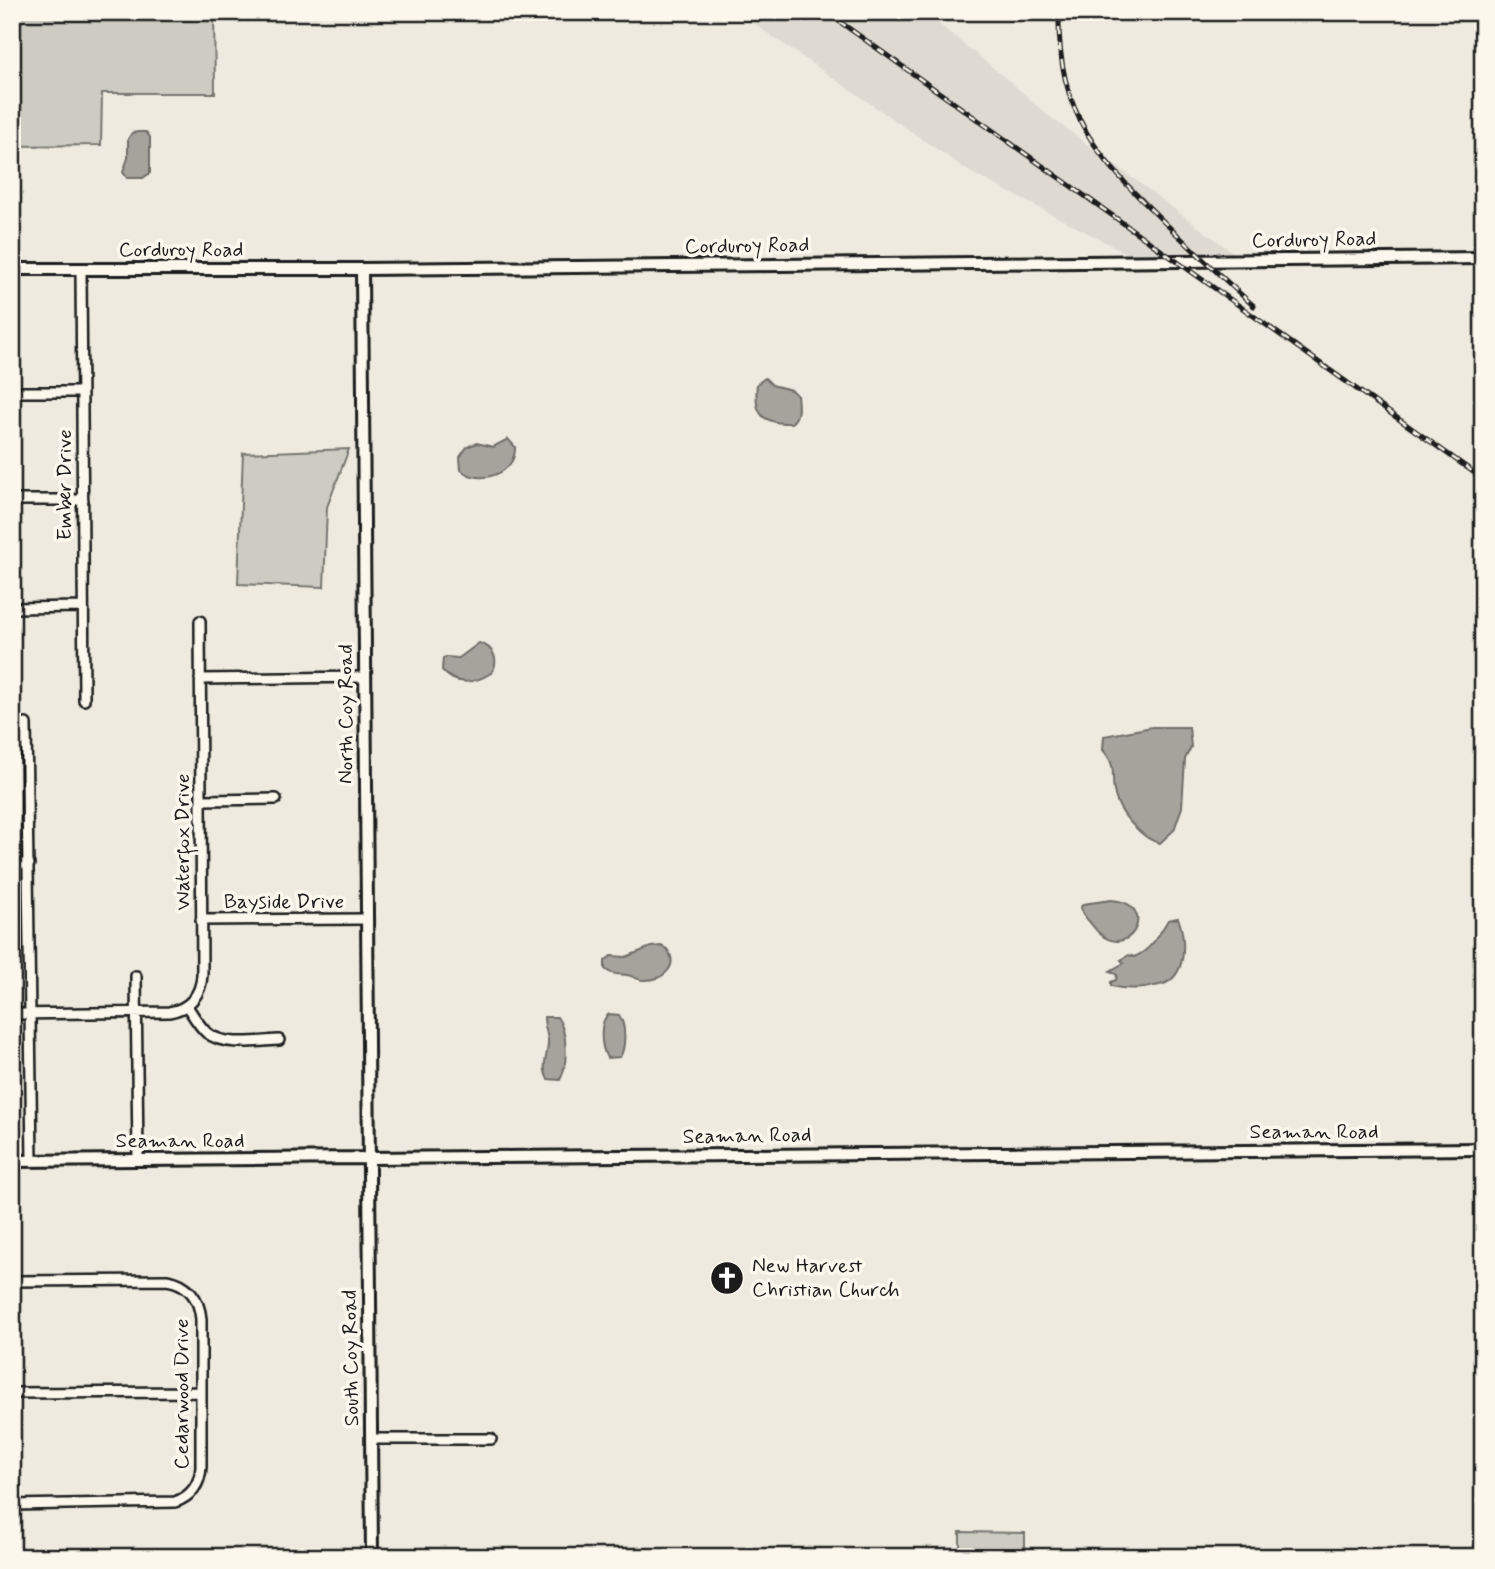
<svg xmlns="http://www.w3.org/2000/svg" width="1495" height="1569" font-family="Mynerve,sans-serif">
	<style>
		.built { fill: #dedad1 }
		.green { fill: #ceccc2; stroke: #75746f; stroke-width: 2 }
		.water { fill: #a6a39d; stroke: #6f6d69; stroke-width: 2 }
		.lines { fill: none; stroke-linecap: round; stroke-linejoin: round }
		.minor-casing { stroke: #1c1c1c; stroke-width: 14 }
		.tertiary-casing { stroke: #1c1c1c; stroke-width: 16 }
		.minor { stroke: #fbf7ec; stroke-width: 9 }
		.tertiary { stroke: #fbf7ec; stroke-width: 10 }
		.rail-casing { stroke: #1c1c1c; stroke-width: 5 }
		.rail { stroke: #fbf7ec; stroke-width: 2.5; stroke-dasharray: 8; stroke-linecap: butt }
		.labels { text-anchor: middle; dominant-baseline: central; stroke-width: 7; stroke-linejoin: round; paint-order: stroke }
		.street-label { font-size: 21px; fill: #1c1c1c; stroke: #fbf7ec }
		.poi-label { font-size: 21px; fill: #1c1c1c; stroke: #fbf7ec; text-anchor: start }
	</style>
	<rect width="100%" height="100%" fill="#eeeadf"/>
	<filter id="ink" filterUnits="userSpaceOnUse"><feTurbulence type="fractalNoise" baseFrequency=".0143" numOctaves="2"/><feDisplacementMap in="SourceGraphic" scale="14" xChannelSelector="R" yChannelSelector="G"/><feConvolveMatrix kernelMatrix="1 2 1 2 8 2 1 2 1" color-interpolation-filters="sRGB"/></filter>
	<g filter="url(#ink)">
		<!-- built -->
		<path class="built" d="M737,12h187l89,72 32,29 198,147 -101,1 -172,-89z"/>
		<!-- green -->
		<path class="green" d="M12,12h202l1,81h-113l-1,52 -89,1z
			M349,449l-22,58 -3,80 -86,-3 5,-131z
			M960,1532l65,1v24h-65z"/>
		<!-- water -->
		<path class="water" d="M138,132h8l4,5v36l-7,5h-16l-4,-6 5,-14v-19l4,-6z
			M765,378l7,7 19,5 6,5c1,10 3,22 -6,28 -31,1 -37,-11 -34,-39z
			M508,439l7,8c1,27 -35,39 -54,23l-1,-13 7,-10 10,-4 16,4z
			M479,643c15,4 21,18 12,30 -17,11 -36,13 -49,-3l1,-12 3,-1 13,1z
			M1152,727h37l2,20 -6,12 -3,48 -8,23 -14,13c-10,-2 -15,-7 -23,-14 -11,-10 -20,-22 -23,-38 -3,-18 3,-25 -11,-41l1,-14z
			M1111,900c53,3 15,71 -19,25 -5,-7 -10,-9 -11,-18l2,-3z
			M1178,918c7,18 10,54 -12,65 -7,3 -15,3 -22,5 -10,1 -22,1 -33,-2v-4l5,-2 1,-5 -7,-4 14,-8 -3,-3 8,-5 5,2c17,-7 25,-22 34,-37z
			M661,946l6,3c13,18 -5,32 -24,31 -5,0 -10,-4 -16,-5 -9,-1 -15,0 -22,-6v-8l6,-5 15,1 25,-10z
			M609,1014l10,1c7,10 7,32 1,42l-13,1c-6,-11 -9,-36 2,-44z
			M544,1017h13c11,14 11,48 3,63l-12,-1c-8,-13 1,-25 0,-39 -1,-8 -4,-15 -4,-23z"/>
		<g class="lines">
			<!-- minor casing -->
			<g class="minor-casing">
				<path id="minor" d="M81,269l3,431
					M12,392h70
					M12,500h71
					M12,608l71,-1
					M200,679l165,-2
					M26,724l6,437
					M201,800l75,-1
					M12,864h17
					M201,920l166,-1
					M136,976l2,184
					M187,1006c6,9 12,20 20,27 18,14 51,8 72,7
					M12,1014l157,-2c20,-3 32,-17 33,-37l-2,-354
					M12,1281l155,-1c21,3 32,18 34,39v148c-1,17 -9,29 -26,35l-163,3
					M12,1393l189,-1
					M371,1439h120"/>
			</g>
			<!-- tertiary casing -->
			<g class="tertiary-casing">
				<path id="tertiary" d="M12,269h350l1121,-11
					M362,269l10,1288
					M12,1161l1471,-12"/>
			</g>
			<!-- minor -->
			<use href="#minor" class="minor"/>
			<!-- tertiary -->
			<use href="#tertiary" class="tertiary"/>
			<!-- rail casing -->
			<g class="rail-casing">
				<path id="rail" d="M826,12l657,467
					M1059,12c-2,103 39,146 108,213 29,27 57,55 87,81"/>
			</g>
			<!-- rail -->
			<use href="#rail" class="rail"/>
		</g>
	</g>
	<!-- icons -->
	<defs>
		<g id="church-disc" transform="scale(1.75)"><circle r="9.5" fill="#1c1c1c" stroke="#fbf7ec"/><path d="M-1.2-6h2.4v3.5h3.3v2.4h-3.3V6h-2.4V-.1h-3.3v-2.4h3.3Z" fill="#fff"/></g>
	</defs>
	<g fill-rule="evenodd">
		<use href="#church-disc" x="727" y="1278"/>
	</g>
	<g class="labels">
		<!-- street labels -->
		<g class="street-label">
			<text transform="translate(1314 240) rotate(-1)">Corduroy Road</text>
			<text transform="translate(747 246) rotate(-1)">Corduroy Road</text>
			<text x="181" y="250">Corduroy Road</text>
			<text transform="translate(65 485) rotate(-90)">Ember Drive</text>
			<text transform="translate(346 714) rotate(-90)">North Coy Road</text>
			<text transform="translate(183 842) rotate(-90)">Waterfox Drive</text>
			<text x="284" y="902">Bayside Drive</text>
			<text x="1314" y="1132">Seaman Road</text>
			<text transform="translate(747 1136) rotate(-1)">Seaman Road</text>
			<text x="180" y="1141">Seaman Road</text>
			<text transform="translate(351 1358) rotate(-91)">South Coy Road</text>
			<text transform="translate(182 1394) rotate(-90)">Cedarwood Drive</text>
		</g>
		<!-- poi labels -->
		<g class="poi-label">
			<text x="752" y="1266">New Harvest<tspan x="752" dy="24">Christian Church</tspan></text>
		</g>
	</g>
	<!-- margin -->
	<rect width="1495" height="1569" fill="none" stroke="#fbf7ec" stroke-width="42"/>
	<rect x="21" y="21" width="1453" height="1527" fill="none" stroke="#1c1c1c" stroke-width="2.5" filter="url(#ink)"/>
</svg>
